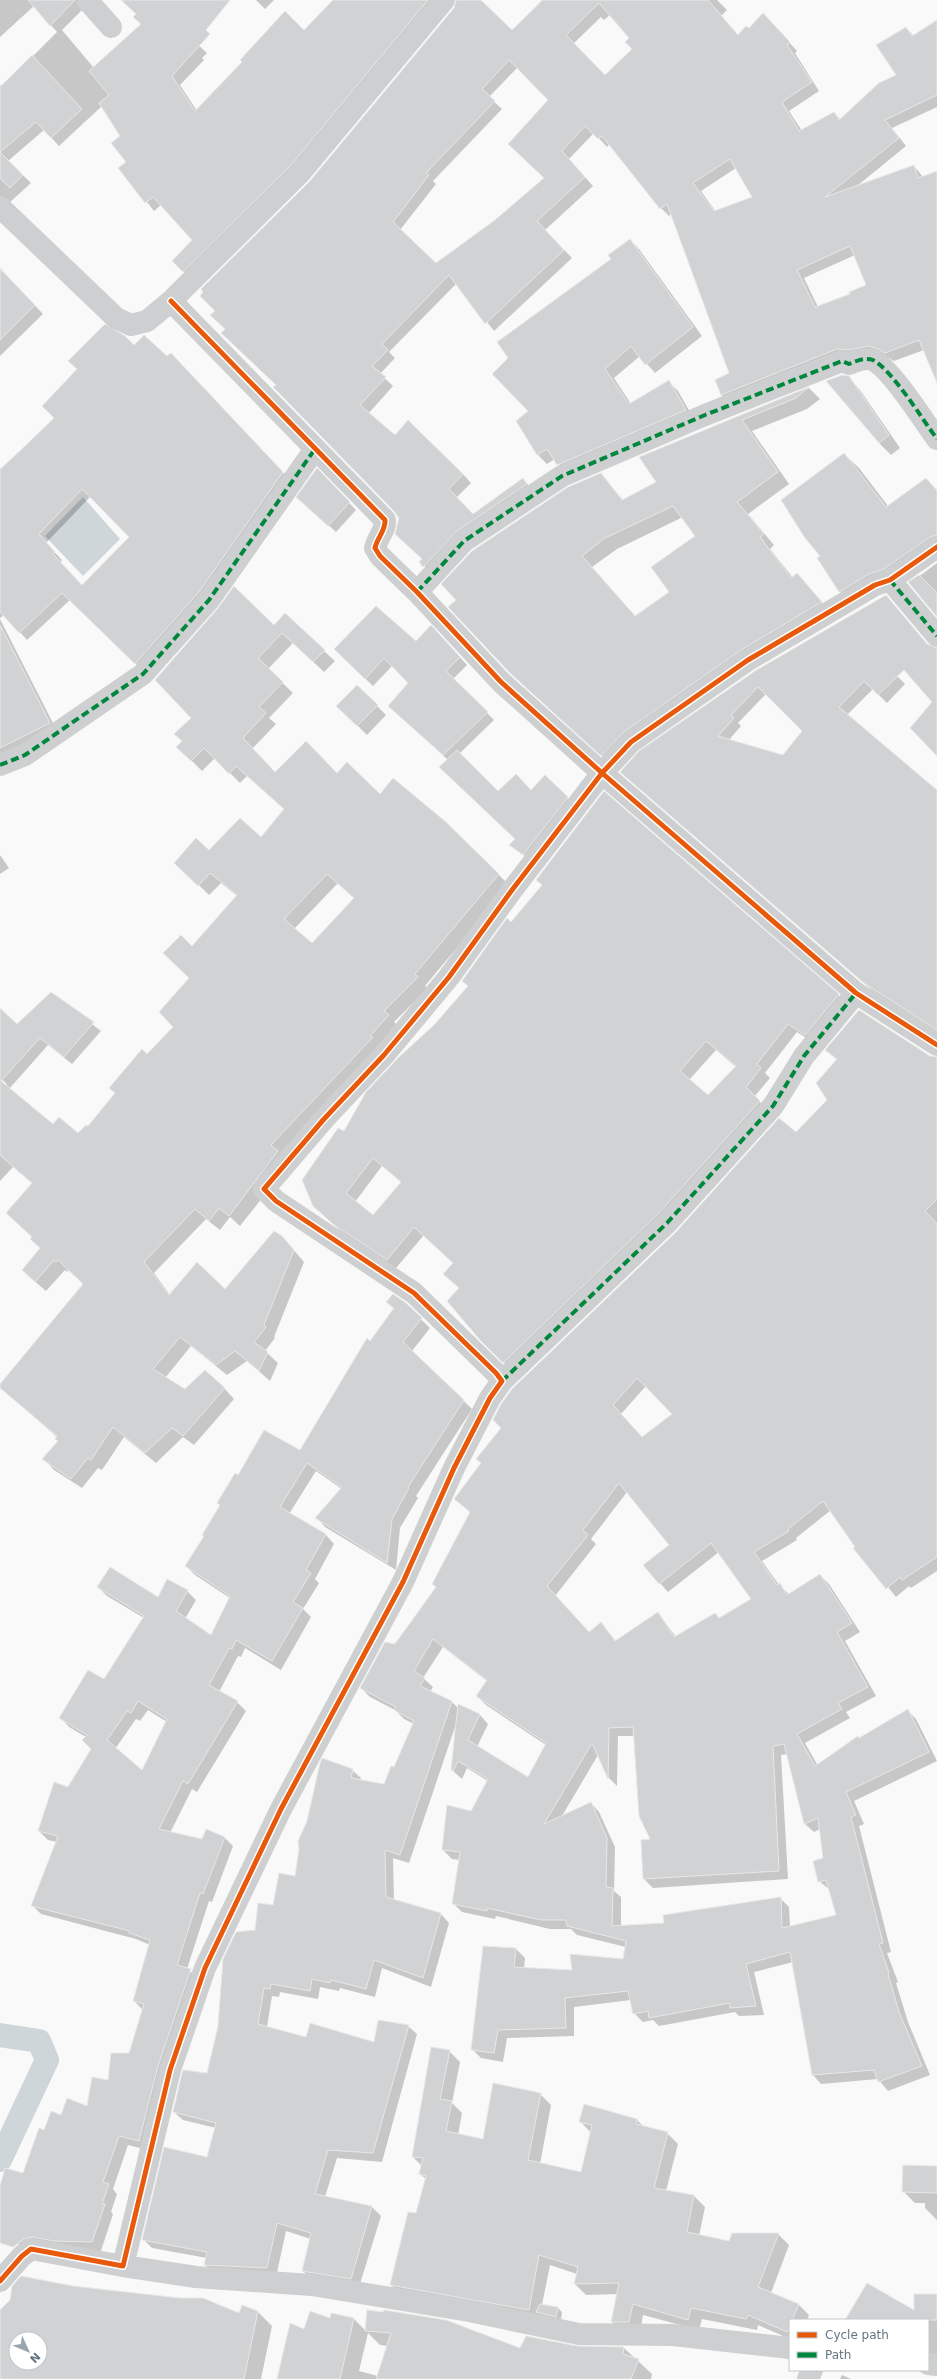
<svg xmlns="http://www.w3.org/2000/svg" width="937" height="2379" font-family="'DejaVu Sans',sans-serif">
	<style>
		.water { fill: #ced6d9 }
		.shadow { fill: #0003; fill-rule: evenodd }
		.lines { fill: none; stroke-linecap: round; stroke-linejoin: round }
		.canal { stroke: #ced6d9; stroke-width: 24 }
		.building { fill: #d0d2d3; stroke: #e8e8e8; fill-rule: evenodd }
		.minor { stroke: #cecfd0; stroke-width: 22 }
		.quiet { stroke: #00873e; stroke-width: 4; stroke-dasharray: 8 4; stroke-linecap: butt }
		.cycleway-casing { stroke: #fff; stroke-width: 8 }
		.cycleway { stroke: #e8590c; stroke-width: 5 }
	</style>
	<rect width="100%" height="100%" fill="#f9f9f9"/>
	<!-- water -->
	<path class="water" d="M83,497l37,42 -37,37 -38,-40z"/>
	<!-- shadow -->
	<path class="shadow" d="M0,0h86l-3,9 -21,21 32,38 48,-43 -8,-8 3,-3 -15,-14h28l57,53 -5,5 2,2 -24,25 17,26 107,-80 30,-31h109l-252,279 -18,-18 21,-21 -33,-35 -7,6 -34,-43 7,-5 -5,-27 -20,-30 -43,40 -15,-16 -36,31 23,22 -22,20 -9,3v-121l2,2 55,-55 -23,-26 -34,31z
		M256,0h18l-9,9z
		M457,0h23l32,31 30,-31h175l10,10 -6,6 17,20 33,-14 26,29 -2,2 24,38 -30,20 13,20 32,-18 7,7 56,-44 9,-48 8,8 23,-15v86l-45,21 14,18 -49,40 57,-20 9,11 14,-5v211l-13,-33 -30,11 -9,-5 -155,47 -9,-8 -5,-14 14,-7 -59,-160 -2,2 -8,-8 -51,-64 -3,3 -13,-14 -25,26 24,27 -48,44 27,28 -78,73 -37,-48 -68,69 6,6 -15,16 13,12 -25,28 27,22 13,-14 55,52 8,9 -15,15 17,17 50,-36 8,9 -99,86 -11,-12 2,-3 -23,-41 -174,-189 -10,-18 94,-129 144,-173zM610,15l20,23 4,11 -29,27 -32,-32 28,-27 3,3zM518,67l31,33 -4,78 -49,43 -60,44 -36,-35 36,-46 -3,-3 69,-72 -13,-12zM736,168l17,30 -37,14 -15,-21zM855,255l12,31 -16,9 -33,12 -14,-29z
		M630,240l9,9 63,87 -47,37 -15,-17 -26,22 17,26 38,-22 9,9 16,28 -127,54 -12,-14 -8,5 -9,-9 -20,-34 11,-10 84,-152z
		M0,268l43,46 -43,42z
		M134,346l45,16 112,119 -148,190 -73,-71 -43,40 -23,-25 -4,3v-149zM91,496l40,41 -49,49 -22,-23 2,-3 -16,-17z
		M848,377l12,13 40,58 -9,7 -12,-12z
		M809,388l11,11 -13,10 -55,22 37,53 -41,30 26,31 -4,4 23,29 4,-3 35,39 -219,152 -91,-82 78,-210 24,27 34,-18 -17,-26zM683,517l13,19 -25,56 -35,25 -44,-50 25,-18z
		M844,454l15,14 29,38 38,-27 11,11v64l-83,52 -14,-15 -19,-35z
		M317,470l39,40 -20,22 -31,-28z
		M937,563v52l-27,-32z
		M886,596l43,50 8,3v22l-34,-24 -6,29 8,8 -18,19 -14,-14 -26,26 90,77v240l-64,-41 -244,-211 126,-109zM766,694l37,37 -19,25 -55,-16 12,-14 -3,-3z
		M0,619l57,112 -57,30z
		M274,626l50,25 11,10 -11,11 -31,-29 -25,26 25,24 -24,25 7,6 -24,25 24,25h61l43,22 118,78 11,11 -84,101 3,2 -34,34 4,4 -158,200 -10,-9 -10,13 -14,-11 -52,54 16,22 55,-5 67,-42 12,14 -30,75 1,1 -10,13 13,12 -8,18 -23,-20 -20,14 -36,-29 -26,32 21,13 38,-3 10,11 -40,46 -11,-8 -27,26 -32,-26 -22,33 -4,-2 -16,20 -28,-18 -10,-11 15,-18 -2,-4 -57,-50 84,-103 -15,-15 -2,3 -2,-2 -19,21 -13,-11 8,-31 -10,-10 2,-2 -26,-24 26,-29 -20,-17 -13,14v-100l5,5 2,-2 -7,-6v-68l17,15 34,-32 50,38 -29,33 -24,-19 -39,44 44,37 25,9 10,-7 59,-73 28,-28 15,-49 2,-31 45,-51 -16,-13 -12,12 -33,-32 33,-11 52,-13 24,-29 -38,-34 -7,7 -25,-25 -13,13 -11,-11 -8,-19 9,-23zM338,883l17,16 -43,46 -18,-16z
		M439,634l28,31 -14,14 41,41 -35,34 39,39 33,-2 14,-14 29,28 -43,56 -20,-16 5,-6 -68,-79 -59,-54 21,-23 -17,-18 -20,21 -38,-37 81,-7z
		M357,686l29,29 -19,20 -29,-29z
		M0,855l9,13 -9,6z
		M511,923l327,72 9,9 -33,39 -17,-11 -32,41 5,5 -16,19 15,14 -256,260 -32,-32 -21,-51 -6,-24 -30,-29 -28,33 -53,-35 -30,-27 31,-73 125,-146zM716,1050l20,17 -28,29 -19,-16zM382,1166l20,16 -29,34 -18,-14z
		M826,1050l111,7v514l-26,17 -2,-2 -13,11 -40,-50 -25,-37 -35,28 1,2 -35,21 17,24 11,10 30,-20 9,9 31,48 -15,9 31,55 -30,16 4,6 -45,25 13,23 90,-55 8,8 21,42 -83,40 10,23 -5,2 32,126 -4,1 11,29 -2,1 12,39 22,53 -42,16 -10,-12 -57,5 -8,-9 -20,-113 -39,10 10,43 -25,1 -4,-4 -76,14 -6,-6 -10,2 -9,-9 -3,-13 -57,7v29l-67,2 -4,24 -22,-4 -9,-9 12,-102 32,2 9,9 -1,11 49,2 51,-11 2,-13 -49,-12 -6,-6h-21l-54,-13 -1,3 -33,-7 -9,-9 7,-43 -8,-1 -9,-9 28,-38 17,-31 -21,-13 -5,11 -10,-9 3,-43 -46,136 -16,-5 1,42 47,14 8,9 -18,64 -49,-19 -7,29 -35,-9 -1,3 -19,-4 -2,12 -38,-7 -1,5 -7,-1 -5,31 40,11 68,5 33,-17 9,8 -35,128 -45,-4 -12,39 47,10 9,9 -22,71 -47,-8 -9,-8 8,-32 -25,-8 -10,46 -62,-4 -9,-8 2,-7 -55,-10 -9,-9 64,-81 9,-30 -33,-8 -9,-8 34,-38 48,-143 40,-54 56,-107 9,8 -1,3 25,4 10,-16 19,-45 -10,-5 -9,-9 -25,-13 -9,-9 76,-100 34,-75 -16,-14 27,-35 -5,-5 352,-359 8,-40zM646,1386l28,28 -31,24 -22,-24zM627,1492l43,53 -10,38 8,9 51,-40 33,47 -32,20 -5,-5 -39,23 -18,-24 -42,28 -15,-17 -11,9 -35,-37 41,-52 -5,-5zM443,1647l44,34 -10,15 9,9 60,40 -18,33 -51,-31 11,-23 -8,-9 -22,-10v3l-6,-6 -22,-10 3,-5 -10,-9zM618,1736h17l17,104 -10,1 2,38 9,9 135,-9 -7,-124 7,-1 17,70 9,8 6,-3 4,30 -5,22 11,9 7,25 -47,12 -1,-20 -9,-9 -115,26 -44,2v-29l-7,-6 1,-44 -16,-35 -8,-9 -29,13 36,-61 11,23 8,8z
		M387,1302l18,2 25,24 -18,23 60,58 -56,87 2,2 -18,30 -4,42 -71,-43 -8,-9 25,-29 -26,-18 -27,43 37,21 8,9 -19,35 4,4 -16,26 8,8 -30,53 -36,-22 -4,9 -3,-1 -19,36 18,10 9,9 -49,81 -5,-3 -22,44 33,7 21,-3 9,9 -21,56 -3,-1 -22,68 13,10 -52,171 -20,-5 -15,44 4,5 -6,18 2,2 -12,37 -74,1 -10,-9 -17,-6v-48l24,-15 20,-43 17,-15 26,-9 22,-26 20,-27 14,-44 -9,-9 16,-56 -14,-6 -95,-25 -8,-8 24,-64 -9,-2 -9,-9 53,-82 -6,-12 -17,-10 -8,-9 44,-37 39,-63 -37,-22 -9,-9 60,11 29,-7 9,9 -11,19 27,17 18,-38 -35,-23 -9,-9 19,-29 16,-31 -3,-3 21,-27 61,-24 71,-110 23,-33zM148,1710l19,12 -25,49 -27,-22 21,-30 4,2z
		M449,2051l11,11 -8,41 10,10 -4,22 26,5 56,-46 11,11 -11,59 41,9 10,-40 -11,-12 57,-1 7,7 23,6 11,11 -12,47 28,5 11,11 -6,29 31,6 48,-8 11,11 -18,48 27,11 11,11 -2,5h-17v19l-32,-14 -1,5 -55,-11 -3,11 -56,-15 -3,18 -17,-1 -11,-10 6,-28 -32,1 -11,-11 2,-10 -27,-9 -8,40 16,3 4,4 -1,8 -159,-24 -11,-11 25,-71 10,-35 -6,-5 2,-8 -9,-9z
		M937,2167v53l-12,-12v-5h-10l-12,-12z
		M937,2295v69l-9,3v-47h-14z
		M0,2311l240,3 18,-2 14,14 -11,53h-261zM16,2339h24v24h-24z
		M368,2311l152,38 104,-1 28,26 -1,5h-373l26,-49 26,-10 24,-1 12,12zM368,2333l12,12 8,1 -10,30 -19,-5z
		M842,2375l9,4h-11z"/>
	<g class="lines">
		<!-- canal -->
		<path class="canal" d="M0,2035l39,6 8,19 -47,100"/>
	</g>
	<!-- building -->
	<path class="building" d="M28,0h47l-25,26z
		M121,0h109l-24,30 4,4 -38,42 23,35 47,-49 -2,-2 45,-49 19,19 29,-30h95l-137,165 -108,107 -11,-11 20,-21 -39,-43 -8,6 -27,-35 8,-6 -15,-19 9,-7 -21,-33 10,-8 -20,-24 52,-47 -8,-7 3,-3z
		M456,0h25l31,30 31,-30h165l30,35 8,-9 3,2 14,-15 27,29 -3,3 25,37 -30,20 17,29 35,-19 5,8 40,-37 17,-8 -20,-30 30,-18 6,9 25,-16v75l-52,25 14,18 -74,59 89,-32 4,13 19,-7v212l-18,-43 -34,13 -9,-5 -8,-2 -19,4 -12,-1 -116,46 -6,-15 14,-7 -62,-169 -7,5 -58,-73 -4,3 -13,-13 -23,25 23,26 -48,44 27,29 -79,74 -36,-49 -67,69 6,6 -16,16 14,11 -26,28 35,30 13,-15 55,54 -14,15 24,25 50,-36 4,6 -70,47 -34,36 -4,-5 3,-3 -27,-25 4,-16 -5,-7 -121,-124 3,-2 -55,-52 4,-4 -15,-14 5,-4 -15,-15 3,-4 -2,-3 109,-108 144,-173zM599,3l30,35 -4,4 7,7 -27,26 -39,-40zM509,60l39,40 -40,44 36,34 -49,42 -59,43 -43,-41 36,-47 -3,-2 69,-72 -13,-12zM730,159l22,38 -38,14 -21,-28zM850,246l16,39 -17,7 1,2 -35,13 -18,-37z
		M32,55l50,54 -31,29 -15,-16 -36,30 23,23 -13,13 -10,-10v-91z
		M630,239l63,88 -48,38 -14,-19 -26,23 24,35 40,-24 17,30 -129,55 -10,-16 -10,6 -21,-34 12,-10 -36,-37 16,-16 -11,-16 114,-83 -3,-4z
		M0,269l35,36 -35,35z
		M105,324l20,12 9,9 10,-10 23,21 4,-3 112,119 -84,120 -64,72 -73,-71 -43,40 -19,-21v-142l54,-52 -12,-12 35,-37 -9,-8zM82,489l47,48 -47,48 -29,-31 2,-2 -16,-18z
		M842,375l7,1 40,59 -10,8 -53,-62z
		M809,387l-13,11 -54,22 36,52 -41,30 27,32 -4,3 31,41 6,-5 25,29 -81,48 -117,82 -23,24 -91,-83 -62,-66 8,-7 -15,-16 31,-33 96,-64 33,-14 21,27 34,-18 -17,-25zM673,506l22,30 -44,31 18,25 -34,24 -53,-60 23,-18z
		M844,453l42,54 40,-29 11,13v44l-7,2 -46,32 -15,5 -30,18 -22,-34 3,-2 -15,-18 -24,-38z
		M317,468l33,34 -22,24 -32,-29z
		M919,575l18,18v24l-29,-35z
		M234,586l40,39 11,-12 40,37 -12,12 -31,-29 -24,25 25,24 -24,25 7,6 -23,25 32,34 31,-31 31,32 10,-11 33,32 13,-16 53,44 53,52 -84,100 3,3 -34,34 5,4 -19,21 3,1 -102,108 7,6 -49,65 -10,-8 -10,13 -14,-12 -51,53 25,33 28,-33 28,27 49,-58 8,5 12,14 -30,75 2,2 -12,15 14,10 -9,19 -24,-20 -19,14 -36,-28 -27,32 32,20 20,-19 20,18 -42,48 -11,-8 -27,25 -32,-26 -22,33 -3,-2 -17,21 -29,-20 16,-18 -3,-2 2,-3 -57,-48v-4l83,-100 -25,-24 -2,2 -2,-2 -19,22 -13,-12 18,-22 -10,-9 2,-2 -26,-24 26,-30 -32,-28v-147l17,16 34,-32 43,30 -30,35 -24,-19 -39,43 52,43 6,-7 19,16 8,-8 2,1 27,-33 -6,-5 33,-39 5,5 26,-27 -14,-15 30,-34 -26,-25 18,-18 11,11 45,-51 -27,-22 -12,13 -24,-23 22,-25 13,12 31,-32 21,19 23,-28 -48,-43 -7,8 -25,-26 -13,13 -15,-14 6,-6 -8,-7 17,-16 -36,-38 63,-72zM327,874l27,24 -42,45 -28,-24z
		M886,595l41,49 10,4v108l-27,-28 22,-26 -28,-32 -26,25 -14,-14 -25,26 98,83v240l-73,-47 -244,-211 19,-21 116,-80zM758,687l44,44 -19,24 -65,-19 16,-18 -3,-3z
		M376,606l40,35 15,-16 29,32 -14,14 42,41 -45,43 -55,-49 20,-23 -24,-25 -19,21 -31,-30z
		M0,625l50,98 -50,25z
		M357,685l21,20 -21,21 -21,-20z
		M457,750l41,41 18,-17 15,16 14,-15 23,22 -45,58 -14,-10 6,-6 -76,-72z
		M604,791l235,203 -34,41 -17,-11 -31,40 4,4 -15,19 14,14 -102,113 -155,149 -23,-23 -33,-39 12,-13 -16,-14 10,-11 -39,-36 -27,33 -54,-36 -20,-18 -11,-26 36,-52 6,3 22,-39 33,-35 35,-32 34,-39 -6,-5 45,-63 4,4 31,-37 -6,-5zM706,1041l30,25 -28,29 -28,-24zM373,1158l28,24 -28,33 -27,-22z
		M859,1010l71,46 7,1v142l-12,12 12,13v333l-35,23 -2,-3 -14,12 -33,-41 2,-1 -32,-46 -35,28 1,2 -35,21 23,33 3,-2 7,12 33,-21 32,49 -15,9 31,55 -30,16 4,6 -45,25 18,32 43,-30 1,2 49,-29 21,43 -83,40 10,23 -5,2 32,126 -4,1 10,29 -1,1 11,38 23,54 -44,16 -4,-12 -62,5 -22,-123 -44,12 10,42 -26,2v-5l-81,15 -1,-7 -15,3 -5,-23 -63,7 1,30 -68,2 -4,23 -23,-3 12,-104 33,2 -2,19 58,3 -2,-16 53,5 3,-18 -59,-15 -1,-6h-25l-54,-12v3l-35,-7 8,-52 -18,-2 5,-45 24,6 17,-32 -30,-18 -5,10 -2,-1 7,-66 22,10 -12,26 60,37 18,-34 -70,-47 11,-16 -54,-41 -19,32 11,7 -5,8 32,15 -52,154 -15,-5 1,47 55,16 -18,65 -49,-18 -8,29 -35,-9 -1,3 -18,-4 -2,12 -39,-7 -1,5 -6,-1 -6,36 48,13 4,-14 64,19 4,-22 31,5 -36,128 -45,-3 -13,44 57,12 -21,73 -49,-8 9,-38 -34,-10 -10,45 -63,-3 3,-13 -65,-12 22,-93 43,10 9,-34 -43,-11 9,-39 1,-3 24,3 11,-47 5,-67 13,-27 19,-2 3,-27 15,2 6,-32 16,3 4,-27 -1,-8 9,-20 13,-58 2,-5 31,11 -2,9 33,6 7,-18 3,1 20,-46 -20,-11 2,-3 -36,-19 25,-46 10,2 41,-57 -4,-3 38,-72 -16,-13 27,-36 -5,-4 25,-31 -8,-8 8,-16 11,-15 164,-157 103,-114 17,14 31,-32 -11,-17 21,-24 -12,-9zM637,1378l35,36 -30,23 -29,-32zM619,1483l50,62 -26,20 16,19 52,-41 40,56 -32,19 -4,-5 -41,24 -16,-25 -43,29 -14,-19 -12,10 -42,-46 41,-51 -5,-5zM633,1727l6,89 11,23 -9,1 2,39 136,-8 -6,-125 11,-2 20,80 14,-6 5,40 -10,3 5,21 8,-2 10,35 -54,13 -1,-31 -118,18 1,8 -52,3 1,-38 -7,-1 1,-49 -16,-36 -47,22 48,-81 16,36 1,-51z
		M393,1294l13,9 16,15 -19,24 61,58 -56,87 1,1 -17,31 -5,44 -72,-45 27,-31 -35,-24 -27,44 46,27 -20,36 5,3 -18,29 10,6 -31,53 -36,-21 -4,9 -3,-1 -20,37 29,16 -50,83 -5,-3 -24,48 43,10 4,-10 19,8 -22,57 -3,-1 -23,72 14,4 -33,97 -19,75 -20,-5 -16,46 6,2 -7,20h3l-13,38 -38,-1 -21,-4 -9,2 -11,8 -13,-4v-57l5,-18 18,5 16,-45 5,2 7,-19 10,4 6,-17 20,8 5,-29 16,3 3,-27h18l15,-49 -11,-3 17,-61 -21,-7 1,-2 -99,-25 27,-70 -20,-5 16,-49 14,5 23,-38 -9,-9 5,-5 -28,-17 29,-48 16,9 40,-63 -47,-29 13,-20 48,30 9,-18 21,11 -12,21 35,24 19,-39 -45,-30 19,-30 -2,-1 18,-30 -3,-2 18,-30 3,2 26,-45 36,20 67,-112 3,3 24,-33 -8,-6zM138,1701l29,18 -25,51 -35,-30 20,-29 4,2z
		M431,2047l19,3 -10,49 12,2 -6,30 37,8 10,-56 48,10 -13,67 53,12 11,-47 -13,-3 5,-18 53,15 -1,5 32,8 -14,56 40,7 -7,37 42,9 3,-8h47l-21,54 41,17 -12,28 -39,-17 -2,4 -55,-11 -3,12 -55,-16 -4,18h-18l8,-39 -45,1 4,-17 -39,-12 -10,55 -139,-25 18,-73 8,1 10,-37 -7,-2 4,-16 -11,-1z
		M903,2165l34,1v27l-35,-1z
		M21,2276l52,10 107,12h23l36,15 3,-8 16,6 -14,68h-244v-69l10,-10 2,-14zM16,2339h24v24h-24z
		M867,2283l47,27v-16h23v26h-92z
		M540,2304l18,3 -2,10 -20,-5z
		M367,2310l16,2 1,-2 62,10 74,28 6,-12 51,10 47,1 -1,7 16,5 -8,20h-255l15,-46 -26,-2z
		M310,2311l20,7 1,-5 23,5 -14,61h-63l13,-56 14,6z"/>
	<g class="lines">
		<!-- minor -->
		<path class="minor" d="M87,0l24,27
			M0,207l116,111 15,7 16,-4 24,-20 129,-128 144,-173
			M171,301l214,219c1,10 -8,18 -10,28l5,8 37,36 84,90 101,91 254,220 81,52
			M890,580l47,56
			M417,592l47,-51 98,-65 143,-61 137,-54 7,3c7,-3 16,-7 24,-4 19,10 50,60 64,79
			M0,765l25,-10 118,-81 66,-74 106,-151
			M502,1381l165,-158 106,-117 31,-50 52,-63
			M123,2266l73,11 116,8 157,26 110,23 94,1 117,13
			M0,2281l22,-25 9,-7 92,17 47,-196 35,-102 76,-159 122,-227 51,-114 36,-70 12,-17 -6,-8 -82,-80 -138,-92 -12,-12 60,-70 60,-64 65,-78 63,-87 90,-117 29,-31 117,-82 127,-75 15,-5 47,-33
			M928,2364l9,1
			M808,2379l4,-9"/>
		<!-- quiet -->
		<path class="quiet" d="M890,580l47,56
			M417,592l47,-51 98,-65 143,-61 137,-54 7,3c7,-3 16,-7 24,-4 19,10 50,60 64,79
			M0,765l25,-10 118,-81 66,-74 106,-151
			M502,1381l165,-158 106,-117 31,-50 52,-63"/>
		<!-- cycleway casing -->
		<g class="cycleway-casing">
			<path id="cycleway" d="M171,301l214,219c1,10 -8,18 -10,28l5,8 37,36 84,90 101,91 254,220 81,52
				M0,2281l22,-25 9,-7 92,17 47,-196 35,-102 76,-159 122,-227 51,-114 36,-70 12,-17 -6,-8 -82,-80 -138,-92 -12,-12 60,-70 60,-64 65,-78 63,-87 90,-117 29,-31 117,-82 127,-75 15,-5 47,-33"/>
		</g>
		<!-- cycleway -->
		<use href="#cycleway" class="cycleway"/>
	</g>
	<!-- legend -->
	<rect x="789" y="2319" width="140" height="52" fill="#ffffff" stroke="#c1c8cd"/>
	<rect x="797" y="2332" width="20" height="6" fill="#e8590c" stroke="#c1c8cd"/>
	<text x="825" y="2339" font-size="12" fill="#657683">Cycle path</text>
	<rect x="797" y="2352" width="20" height="6" fill="#00873e" stroke="#c1c8cd"/>
	<text x="825" y="2359" font-size="12" fill="#657683">Path</text>
	<!-- north arrow -->
	<g transform="translate(28 2351) rotate(134)"><circle r="19" fill="#ffffff" stroke="#c1c8cd"/>
	<path d="M0-3L7 15L0 10L-7 15Z" fill="#99a4ac"/>
	<text y="-6" font-size="11" font-weight="bold" text-anchor="middle" fill="#657683">N</text>
	</g>
</svg>
